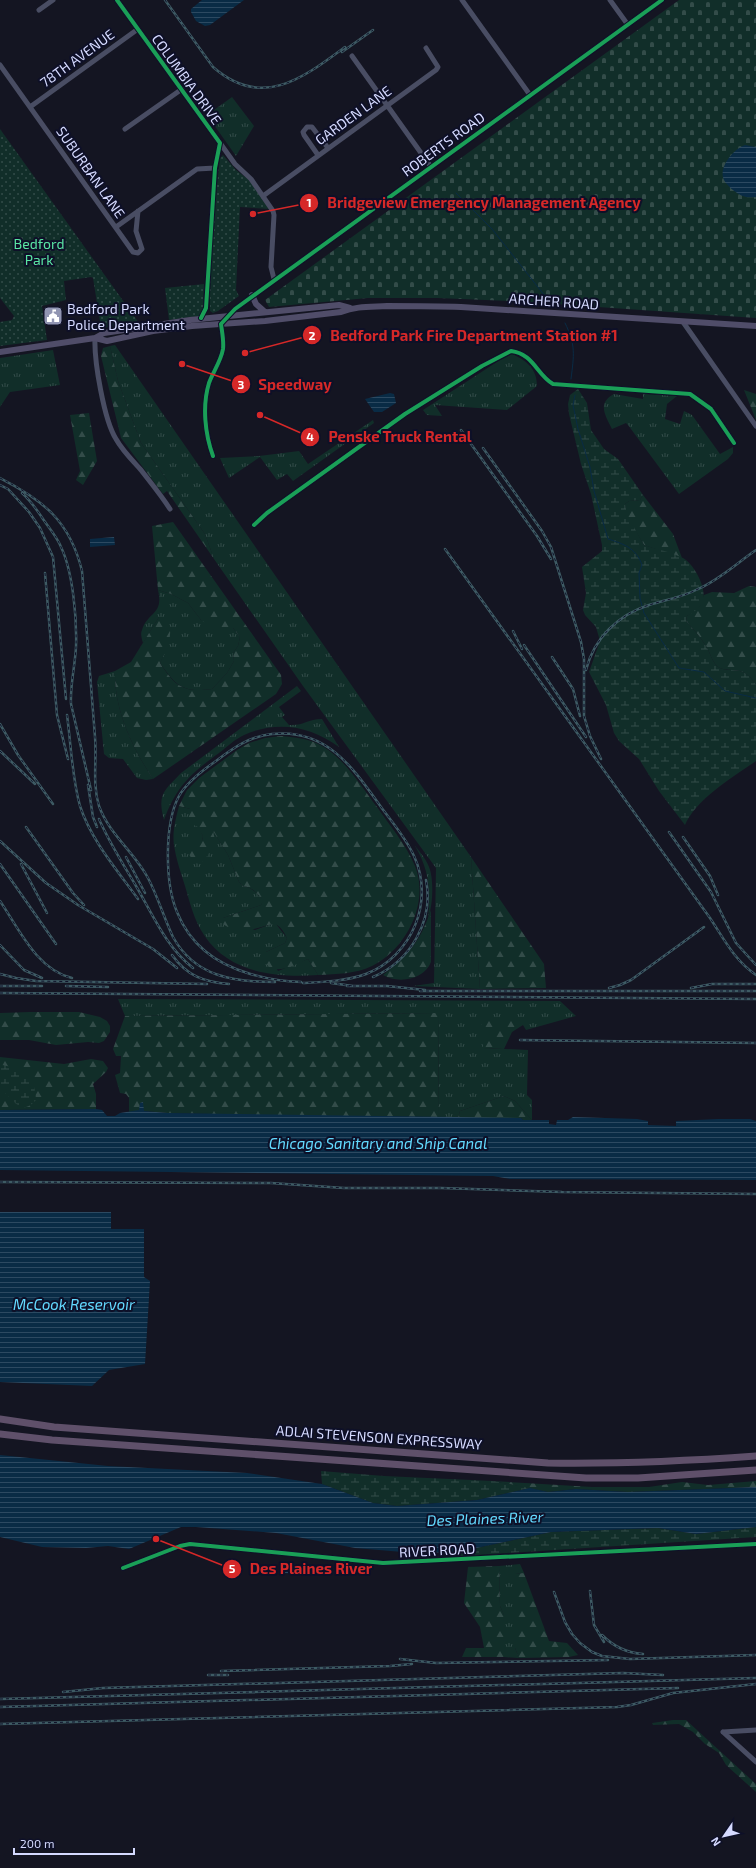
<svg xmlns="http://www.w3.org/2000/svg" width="756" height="1868" font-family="'Exo 2',sans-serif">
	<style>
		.grass { fill: url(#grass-tufts) }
		.forest { fill: url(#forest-firs) }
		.wetland { fill: url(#wetland-marsh) }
		.cemetery { fill: url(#cemetery-stones) }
		.park { fill: url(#park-dots) }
		.water { fill: url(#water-rules) }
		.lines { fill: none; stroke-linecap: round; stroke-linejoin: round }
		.stream { stroke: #092b45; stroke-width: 1 }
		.minor { stroke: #494d63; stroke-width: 5 }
		.major { stroke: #504d69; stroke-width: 6 }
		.highway { stroke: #5f506a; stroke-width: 7 }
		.rail-casing { stroke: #3e5b64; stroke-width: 2.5 }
		.rail { stroke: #0e1028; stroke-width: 1; stroke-dasharray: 3; stroke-linecap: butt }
		.cycleway-casing { stroke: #0e1028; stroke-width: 6 }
		.cycleway { stroke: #1a9f57; stroke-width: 4 }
		.labels { text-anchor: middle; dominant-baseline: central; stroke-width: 4; stroke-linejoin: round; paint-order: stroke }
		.street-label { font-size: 14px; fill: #d5daff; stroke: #0e1028 }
		.park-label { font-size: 14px; fill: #5ae6a4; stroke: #0e1028 }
		.poi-label { font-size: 14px; fill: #d5daff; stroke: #0e1028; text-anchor: start }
		.water-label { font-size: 15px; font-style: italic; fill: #63daff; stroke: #0e1028 }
		.leader { fill: none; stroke: #d62828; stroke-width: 1.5 }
		.callout-dot { fill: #d62828; stroke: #0e1028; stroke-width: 1.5 }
		.mark-label { font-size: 12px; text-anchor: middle; font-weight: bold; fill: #fff }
		.callout-label { font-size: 15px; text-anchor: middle; font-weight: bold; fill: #d62828; stroke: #0e1028; stroke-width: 4; stroke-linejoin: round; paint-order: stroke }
	</style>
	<defs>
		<pattern id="grass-tufts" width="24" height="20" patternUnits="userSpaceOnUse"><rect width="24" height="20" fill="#112e29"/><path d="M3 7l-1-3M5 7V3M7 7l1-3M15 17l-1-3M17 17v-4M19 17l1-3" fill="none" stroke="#334c49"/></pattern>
		<pattern id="forest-firs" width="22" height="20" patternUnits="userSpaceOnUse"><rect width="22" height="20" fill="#112e29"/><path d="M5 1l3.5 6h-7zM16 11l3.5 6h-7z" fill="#334c49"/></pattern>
		<pattern id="wetland-marsh" width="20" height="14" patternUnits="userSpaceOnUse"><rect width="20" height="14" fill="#112e29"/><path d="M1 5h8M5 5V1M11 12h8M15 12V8" fill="none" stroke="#334c49"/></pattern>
		<pattern id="cemetery-stones" width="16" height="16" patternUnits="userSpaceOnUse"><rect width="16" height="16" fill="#112e29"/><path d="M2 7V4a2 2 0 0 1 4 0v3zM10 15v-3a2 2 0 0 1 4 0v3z" fill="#334c49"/></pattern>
		<pattern id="park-dots" width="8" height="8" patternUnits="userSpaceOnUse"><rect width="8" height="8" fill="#112e29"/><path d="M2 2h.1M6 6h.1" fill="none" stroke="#334c49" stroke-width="1.8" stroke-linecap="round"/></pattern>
		<pattern id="water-rules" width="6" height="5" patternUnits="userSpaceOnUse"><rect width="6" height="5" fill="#092b45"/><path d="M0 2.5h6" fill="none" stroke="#2c4961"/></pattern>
	</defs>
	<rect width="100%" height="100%" fill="#141522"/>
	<!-- grass -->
	<path class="grass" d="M232,97l22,29 -18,30 -29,-41z
		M115,345l356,512 9,132 -67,-3 21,-3 2,-115 -133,-182 -89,-127 -9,-25 -64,-91 -23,-62 -8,-35z
		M53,350l7,35 -50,7 -10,15v-49z
		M512,354c15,7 25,15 25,32l-30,24 -72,-5 7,11 -15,-1 -4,-5 77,-50z
		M614,394l29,5v-5l34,2 -10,8 -2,15 15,5 4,-13 8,4 28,39 13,-7v6l-5,6 -49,35 -51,-69 -2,-2 -14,6c-7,-14 -15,-26 2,-35z
		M373,420l1,3 -81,58 -6,-7 -10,6 -17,-23 -31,21 -9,-20 39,-2 40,-5 9,13z
		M158,590l13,4 17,9 13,17 32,8 7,9 -2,9 -5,7 1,8 -7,12 -15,16c-29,4 -36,-3 -52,-26l4,-9 -5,-37 -16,26c-1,-4 -3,-9 -1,-13 6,-19 22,-15 16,-40z
		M115,671c-1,39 17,76 38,108l-7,1 -9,-2 -14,-19 -14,-1 -5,-4 -7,-72 2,-6z
		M297,686l4,5 -22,16 6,8 -3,2 7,8c15,1 18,-6 33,-6l17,28c-28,-21 -62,-27 -95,-12 -9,4 -17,12 -25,18 -29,21 -43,34 -55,67 -7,-26 0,-29 17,-47z
		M179,806l11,3 13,27 -1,5 -11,18 21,-30 16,26 11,27 4,4c9,1 14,8 21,14l-3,5 -38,13 32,12 16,-6h5l11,14 -2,5 -19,9 12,19 30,-12 10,16c-42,3 -89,-2 -114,-40 -10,-15 -14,-32 -19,-49 -4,-13 -9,-27 -11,-41 -2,-13 2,-27 5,-39z
		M415,846c5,6 11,13 14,21 5,12 4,39 -1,51 3,-27 1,-49 -13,-72z
		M118,999l442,2 16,15 -50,14 -3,-5v-8l-40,31 45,2 -1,45 5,5v20l-17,-19 -11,-5 -44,15 -2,7 -20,-1 1,-104 -314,3z
		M520,1564l4,9 -9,1v74l4,10 -15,-1v-42l-4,-9 -1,-40z"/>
	<!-- forest -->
	<path class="forest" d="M110,346l8,35 23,62 64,91 9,25 -47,-68 -4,3 -42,-56 -20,-82 2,-8z
		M744,390l12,4v26z
		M89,413l8,48 -14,24 -7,-5 4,-9 -10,-56z
		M643,495l30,39 9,24 -38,-13 -18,-30 -1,-11 4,-3 11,-1z
		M173,522l108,153 1,9 -6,10 -123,85c-21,-32 -39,-69 -38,-108l16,-9 28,-45c21,6 7,34 1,46 15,23 23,30 52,26l15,-16 7,-12 -1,-8 5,-7 2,-9 -7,-9 -17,3 -15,-11 -13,-17 -17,-9 -13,-4 -6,-64z
		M749,586l7,1v98c-14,-24 -30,-9 -40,-20 -5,-6 -7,-16 -12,-22 -5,-8 -12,-15 -18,-22l1,-5 13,-10 4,-11 8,-3 22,1z
		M281,736c10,1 21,2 30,5 30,10 48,43 66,66 13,19 29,37 38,59 15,37 -9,83 -43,100 -17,8 -35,8 -54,9l-10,-16c-14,6 -38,21 -45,-2l3,-5 19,-9 2,-5c-2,-4 -5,-10 -10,-13 -9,-5 -34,16 -55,-2l1,-5 38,-13 2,-5c-5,-6 -11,-13 -20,-14l-4,-4 -11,-27 -15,-24 2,9 -7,15 -8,9 -5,-1 -10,-14 1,-5 16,-3 1,-5 -6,-10 -10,-2 3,-15 -11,-3 8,-16 12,-12 38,-28 12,-7 16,-5z
		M471,857l73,107 2,24 -66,1z
		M431,910v52c-7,18 -33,22 -48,13 27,-21 36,-32 48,-65z
		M30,1012h49l21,5 7,4 3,5v6l-6,9 -5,2 -11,-1 -32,3 -27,-5h-29v-27z
		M439,1013l-1,104 -144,-1 -126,-3 -25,-2 -1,-9 -2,8 -11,3v-15l-3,-4 -6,-1 -5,-18 5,-2 1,-17h-5l-3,-7 12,-33z
		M523,1017v8l-11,7 -8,17 -21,-1 -2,-30z
		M0,1057l64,7 27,-5 12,2 5,7 -2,4 -13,12 3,10v15l-96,1z
		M504,1096l11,5 17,19h-9l-2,-2h-63l2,-7z
		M493,1481l99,6h57l33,-5 26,3 48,-4v6l-128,5 -52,-3 -28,3z
		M499,1566l1,40 4,9v42h-42l4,-9h18l-4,-21 -16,-24 4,-36z
		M524,1573l25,68 18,2 11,12 -9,2 -50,1 -4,-10v-74z
		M673,1720h13l70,64v8l-30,-27 -7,-12 -14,-9 -12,-12 -14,-8 -26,1 -1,-2z"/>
	<!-- wetland -->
	<path class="wetland" d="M578,389l9,14 4,27 13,19 14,10 25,36 -3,5 -11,1 -4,3 2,11 17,30c12,4 27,7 39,13 11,6 24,30 20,43 -2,7 -10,11 -16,15l-1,5c6,7 13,14 18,22 5,6 7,16 12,22 10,11 26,-4 40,20v76c-23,16 -60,38 -71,64l-26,-34 -20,-32 -20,-18 -5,-8 -8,-28 -17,-33 11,-31 -4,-14 -11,-12 -2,-5 3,-17 -4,-26 20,-16v-6l-11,-51 -10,-30 -12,-50 -1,-10 2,-9z
		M0,1065c9,0 26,7 32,16 2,4 4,14 4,19 -16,18 -22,-2 -36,-11z
		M321,1471l63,5 109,5 37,7 -53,12 -80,6 -24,-3 -51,-19z
		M756,1527v10l-296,19 -2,-4 93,-20 107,-4 38,6z"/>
	<!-- cemetery -->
	<path class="cemetery" d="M679,0h77v318l-244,-17 -75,-3h-69l-99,9 -4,-7z"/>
	<!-- park -->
	<path class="park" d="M0,129l139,194 -38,5 -8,-50 -2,-1 -27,4 2,19 -24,6 5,34 -47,6v-24l12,-2 2,-4 -14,-18z
		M223,155l13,15 13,10 20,29 -29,-2 -4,83 3,6 -21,15 -5,2 -3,-2c0,-51 4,-103 10,-153z
		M204,284l-1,26 -4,6 -30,4 -4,-32z"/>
	<!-- water -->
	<path class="water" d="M202,0h42l-34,25 -5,1 -9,-5 -5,-9v-3z
		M745,145l11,2v50c-4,0 -9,1 -13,-1 -6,-2 -19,-12 -20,-19 -3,-12 12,-29 22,-32z
		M390,393l4,1 2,9 -14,9h-8l-9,-13z
		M114,537l1,8 -25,2v-8z
		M143,1102l1,9 24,2 353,5 2,2h26v4l7,1 1,-5h11l5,-3 64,2 11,2v4l28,1v-5l42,-2h32l6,2v59l-246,-1 -17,-3 -493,-6v-60l96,-1 6,1 5,6h8l5,-3 19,-3 1,-7z
		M0,1212h111v17h33v48l6,4 -5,83 -36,6 -17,16 -92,-4z
		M0,1455l108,11 139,7 75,11 51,19 24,3 80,-6 53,-12 18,4 28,-3 52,3 128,-5v40l-60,7 -38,-6 -107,4 -93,20 -43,1 -60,-5 -79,-15 -80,-6h-15l-52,22 -21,-3 -22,2 -44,-1 -42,-10z
		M282,1563l16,2 17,4 -4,5 -30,-1 -1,-5z"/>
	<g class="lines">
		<!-- stream -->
		<path class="stream" d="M456,193l36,36 53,67
			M565,323c11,22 9,32 6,56
			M575,395l-2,10 5,24 12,38 4,24 14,48c16,5 28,9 34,26l-3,8 1,25 4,15 35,55 25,4 21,19 31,7"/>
		<!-- minor -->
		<path class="minor" d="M117,0l103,143 -5,25 -9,140 -5,10
			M462,0l68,95
			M610,0l18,25
			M39,10l14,-10
			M352,56l79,111
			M0,65l133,187 5,1 4,-4 -6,-18 2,-20
			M30,107l108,-78
			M125,129l57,-40
			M220,143l15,21 16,15 22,32 1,4 -3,52 3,12
			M318,155l-14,-20 -1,-3 4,-5h5l16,21
			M263,196l173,-126 2,-3 -12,-19
			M116,227l81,-58 18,-1
			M683,322l73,104
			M95,338c-1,23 9,82 21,101 6,11 16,21 25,31 10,13 20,25 29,39
			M213,456c-8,-22 -11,-50 -4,-73 4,-11 12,-22 14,-34 1,-8 -1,-17 -2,-25l14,-15 427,-309
			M254,525l13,-12 138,-99 77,-48 29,-15c23,3 25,23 42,33l137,10 21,15 23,34
			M123,1568l57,-22 10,-2 193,19 373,-19
			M723,1732l33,30
			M723,1732l33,-2"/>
		<!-- major -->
		<path class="major" d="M252,295l4,9 9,8
			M95,338l12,3 46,-10 39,-5 73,-5 76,-9c15,-6 30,-5 46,-6 25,0 50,0 74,1l295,19
			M0,352l95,-14 9,-5 86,-13 149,-15 11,3"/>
		<!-- highway -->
		<path class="highway" d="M0,1419l54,8 494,36c70,1 139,-2 208,-7
			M0,1434l52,6 534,38h52l118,-8"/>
		<!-- rail casing -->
		<g class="rail-casing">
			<path id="rail" d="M165,0l48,67c49,43 90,11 132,-20
				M342,52l31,-22
				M461,430l76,106 14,23
				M483,448l59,83 9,16 30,95 3,17v57l6,20 11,23
				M0,478c43,22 70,43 82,93 4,55 9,110 13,166 2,23 -3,46 4,69 10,28 36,47 49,72 10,19 16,40 25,59 22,40 61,45 102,45
				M0,485l8,4 21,23 11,16 13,29 13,142
				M22,493c8,7 15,17 21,26 6,9 14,18 18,28 12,25 16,72 15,100 -1,19 -6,38 -5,57l20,86
				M445,549l265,369c14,21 24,42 46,57
				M45,573l12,142 11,44
				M513,631l9,18
				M524,645l62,92
				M552,657l21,32 7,27
				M586,670c8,-32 32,-55 63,-65 16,-5 34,-8 49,-16 21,-9 39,-26 58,-39
				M67,715c4,29 5,63 13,91 11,34 37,64 58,93
				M0,724l18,31 35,49
				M0,751l35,33
				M88,785l5,32 4,10
				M99,819c10,23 24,45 37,67 17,29 30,61 57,82
				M26,827l47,66 11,12
				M669,832l42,60 25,51 20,22
				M683,837l27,39 8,19
				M0,841l46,42 32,22 75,44 24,19
				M126,857l19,36
				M0,864l56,80
				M21,864l26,49
				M0,901c19,28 37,69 72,77
				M0,945l24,25 18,8
				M172,955c15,21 32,27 57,29
				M0,974l16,4 20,3 171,3
				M373,977c38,-16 61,-57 53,-97
				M301,982c-32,-1 -71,-10 -96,-31 -12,-10 -22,-24 -28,-39 -12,-29 -13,-88 2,-116 8,-14 24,-26 37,-35 17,-13 34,-25 56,-27 55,-6 81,34 109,73 11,15 25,31 33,49 21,45 -2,100 -48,118 -19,7 -43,8 -63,9
				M331,983l22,3
				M0,986h42
				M66,986l42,1
				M347,986h40l38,4
				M609,988l11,-3 11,-5 73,-53
				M691,988l21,-4h44
				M420,991h336
				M0,993l756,6
				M520,1040l236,3
				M0,1182l271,1 73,5h97l121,4 194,2
				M590,1591l4,34 10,17
				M554,1592l11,30 7,12 8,9 12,9 10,4 28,3 126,-4
				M602,1635c12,12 25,18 41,19
				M400,1659l36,4 172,-3
				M221,1671l169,-5 22,-2
				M208,1675h20
				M63,1692l40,-4 520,-15 40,2
				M0,1699l756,-21
				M0,1707l678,-19
				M0,1724l617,-17 14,-2 42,-12 83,-9"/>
		</g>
		<!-- rail -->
		<use href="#rail" class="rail"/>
		<!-- cycleway casing -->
		<g class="cycleway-casing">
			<path id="cycleway" d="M117,0l103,143 -5,25 -9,140 -5,10
				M213,456c-8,-22 -11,-50 -4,-73 4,-11 12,-22 14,-34 1,-8 -1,-17 -2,-25l14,-15 427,-309
				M254,525l13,-12 138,-99 77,-48 29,-15c23,3 25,23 42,33l137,10 21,15 23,34
				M123,1568l57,-22 10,-2 193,19 373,-19"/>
		</g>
		<!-- cycleway -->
		<use href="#cycleway" class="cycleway"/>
	</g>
	<!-- icons -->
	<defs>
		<g id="civic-square" transform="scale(1)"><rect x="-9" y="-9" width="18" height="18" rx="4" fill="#9195b2" stroke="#0e1028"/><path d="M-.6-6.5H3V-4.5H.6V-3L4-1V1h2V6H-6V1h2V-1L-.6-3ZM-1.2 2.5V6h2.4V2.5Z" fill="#fff"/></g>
	</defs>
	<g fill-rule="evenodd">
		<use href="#civic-square" x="53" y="316"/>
	</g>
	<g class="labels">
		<!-- street labels -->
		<g class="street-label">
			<text transform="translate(77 58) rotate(-36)">78TH AVENUE</text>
			<text transform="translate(187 79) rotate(54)">COLUMBIA DRIVE</text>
			<text transform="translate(353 115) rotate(-36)">GARDEN LANE</text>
			<text transform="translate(443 144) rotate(-36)">ROBERTS ROAD</text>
			<text transform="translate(91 172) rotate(55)">SUBURBAN LANE</text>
			<text transform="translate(554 301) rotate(4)">ARCHER ROAD</text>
			<text transform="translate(379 1437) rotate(4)">ADLAI STEVENSON EXPRESSWAY</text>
			<text transform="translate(437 1550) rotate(-3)">RIVER ROAD</text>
		</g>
		<!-- park labels -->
		<g class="park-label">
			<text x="39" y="243">Bedford<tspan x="39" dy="16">Park</tspan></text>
		</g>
		<!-- poi labels -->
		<g class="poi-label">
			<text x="67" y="308">Bedford Park<tspan x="67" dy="16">Police Department</tspan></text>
		</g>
		<!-- water labels -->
		<g class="water-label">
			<text x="378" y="1143">Chicago Sanitary and Ship Canal</text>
			<text x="74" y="1304">McCook Reservoir</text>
			<text transform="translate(485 1518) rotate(-2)">Des Plaines River</text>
		</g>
	</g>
	<!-- callouts -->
	<path class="leader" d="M253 214L309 203M245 353L312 335M182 364L241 384M260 415L310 437M156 1539L232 1569"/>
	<g class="callout-dot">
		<circle cx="253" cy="214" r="4"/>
		<circle cx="245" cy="353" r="4"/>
		<circle cx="182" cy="364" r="4"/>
		<circle cx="260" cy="415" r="4"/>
		<circle cx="156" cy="1539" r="4"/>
		<circle cx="309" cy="203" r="10"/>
		<circle cx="312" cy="335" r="10"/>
		<circle cx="241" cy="384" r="10"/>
		<circle cx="310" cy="437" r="10"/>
		<circle cx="232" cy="1569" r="10"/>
	</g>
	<g class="mark-label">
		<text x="309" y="207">1</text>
		<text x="312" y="340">2</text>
		<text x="241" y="389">3</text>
		<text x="310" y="441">4</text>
		<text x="232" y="1573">5</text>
	</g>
	<g class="callout-label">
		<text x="484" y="208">Bridgeview Emergency Management Agency</text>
		<text x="474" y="341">Bedford Park Fire Department Station #1</text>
		<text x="295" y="390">Speedway</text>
		<text x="400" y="442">Penske Truck Rental</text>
		<text x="311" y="1574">Des Plaines River</text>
	</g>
	<!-- north arrow -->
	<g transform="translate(724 1836) rotate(236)" stroke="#0e1028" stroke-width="3" paint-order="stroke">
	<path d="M0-3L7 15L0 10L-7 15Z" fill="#d5daff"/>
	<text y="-6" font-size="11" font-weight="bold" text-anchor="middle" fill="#d5daff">N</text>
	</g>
	<!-- scale -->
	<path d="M14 1848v6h120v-6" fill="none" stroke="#d5daff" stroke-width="2"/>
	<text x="20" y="1848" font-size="12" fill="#d5daff" stroke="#0e1028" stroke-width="3" paint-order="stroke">200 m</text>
</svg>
